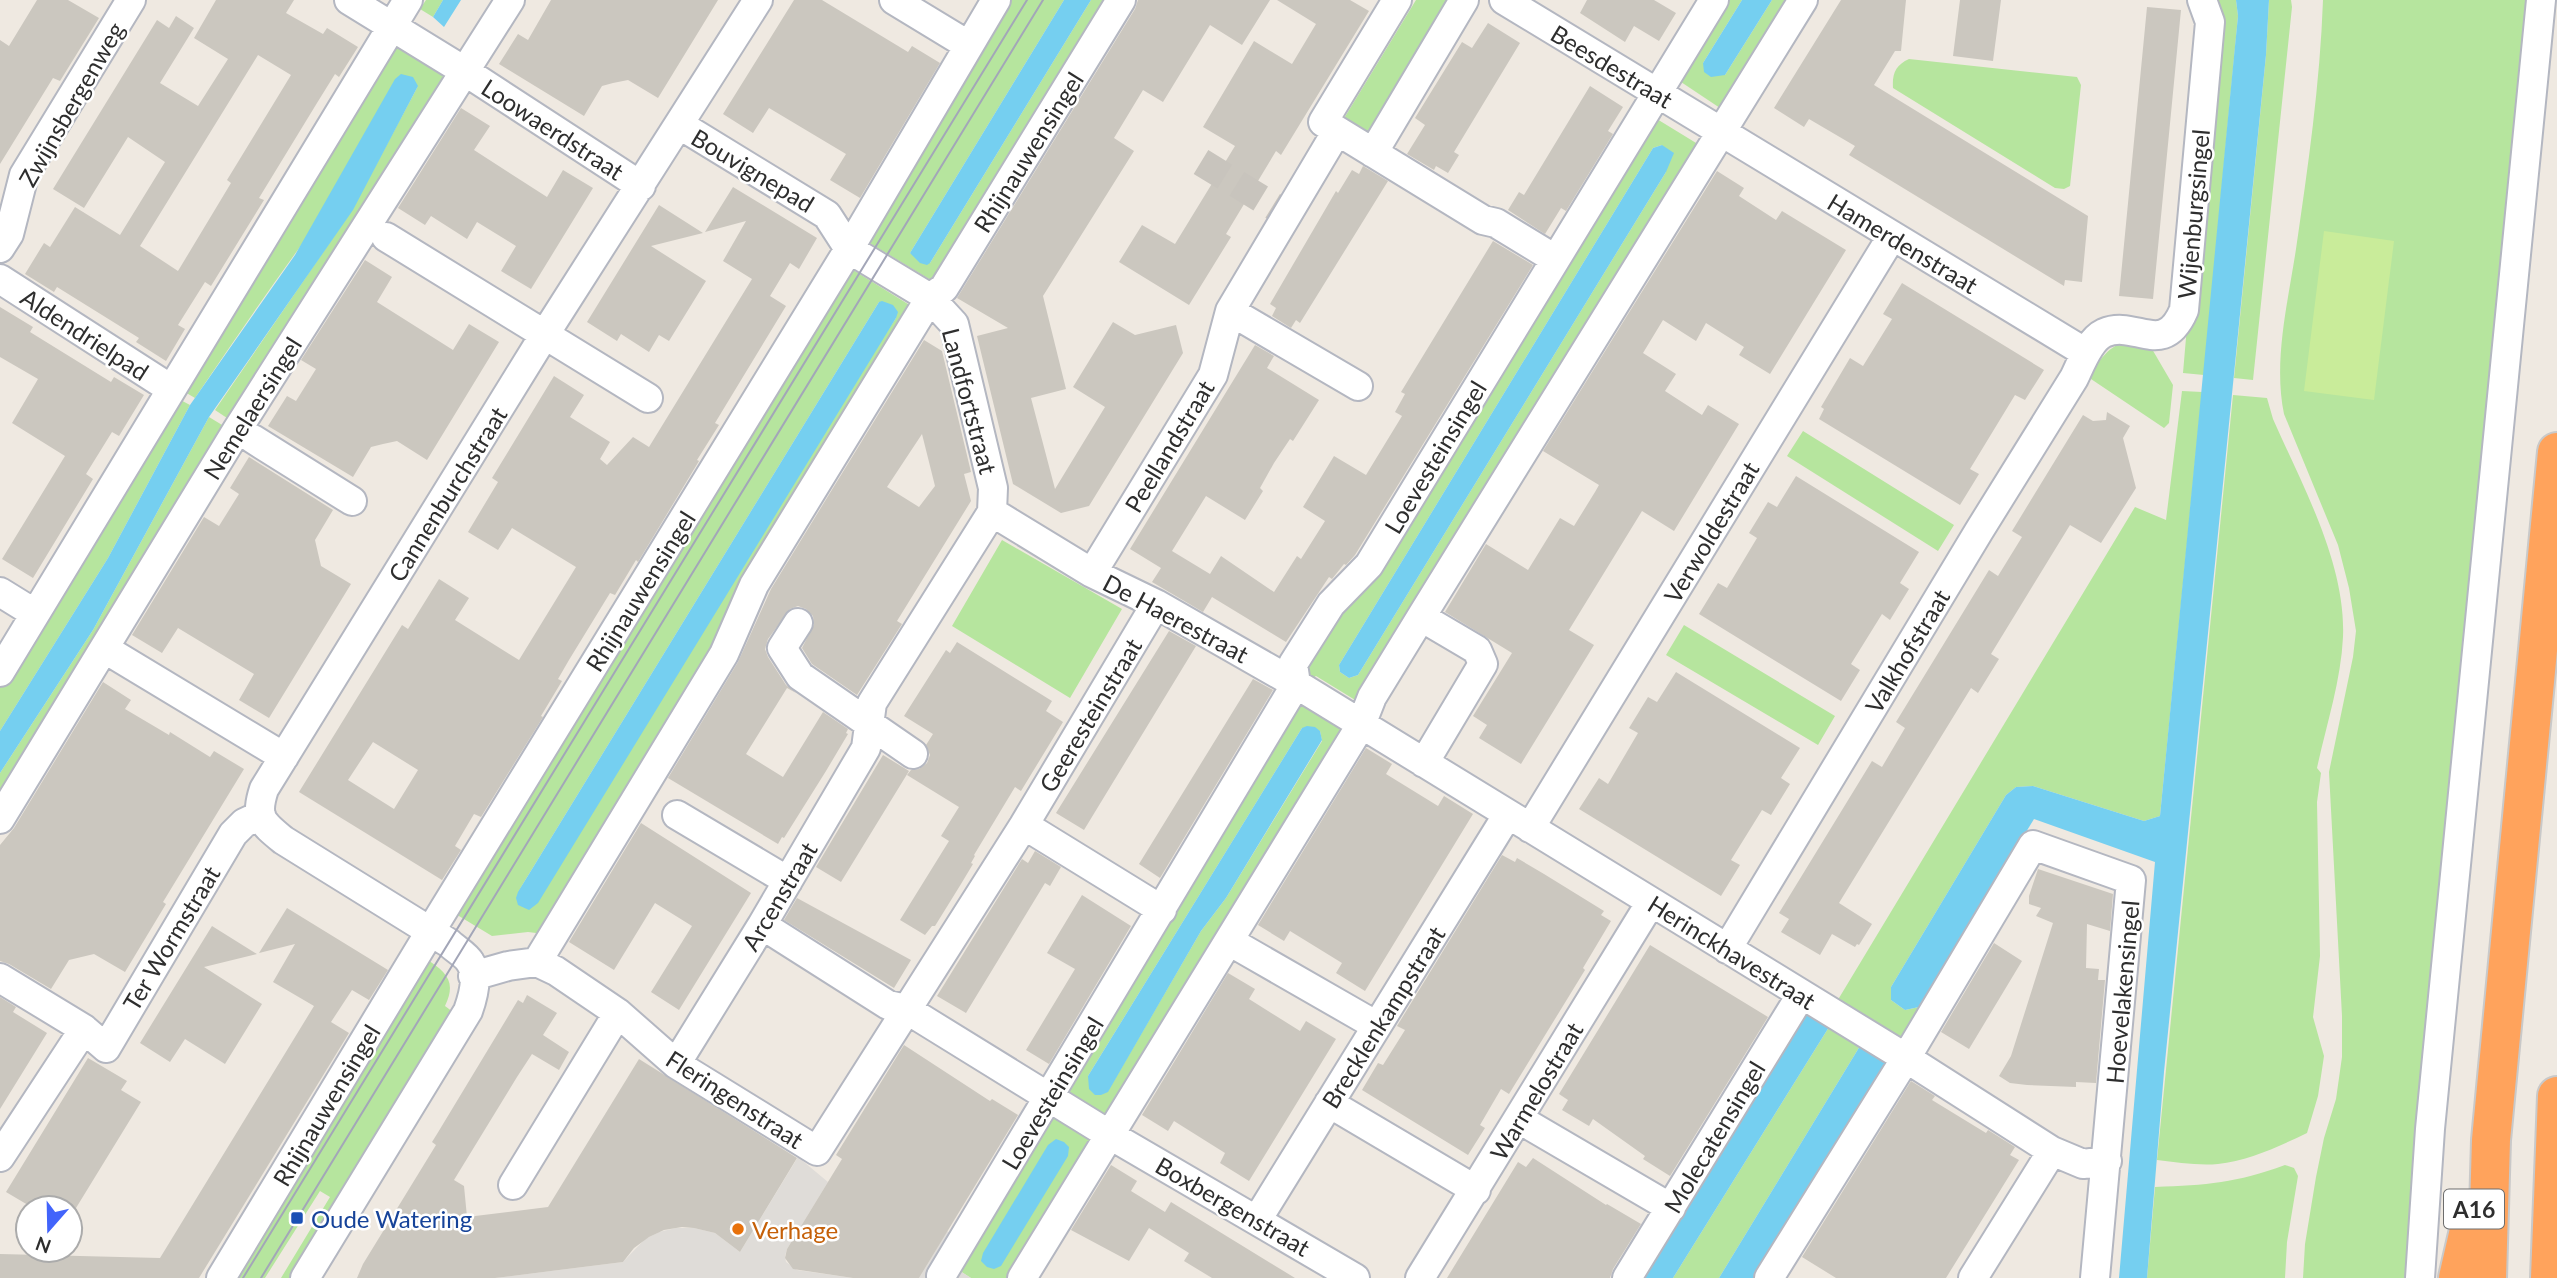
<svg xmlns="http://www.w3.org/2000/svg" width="2557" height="1278" font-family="Lato,sans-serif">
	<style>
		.green { fill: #b6e59e; fill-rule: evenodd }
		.pitch { fill: #c9ec9a }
		.plaza { fill: #dfdcd8 }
		.water { fill: #75cff0 }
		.building { fill: #cbc7bf; fill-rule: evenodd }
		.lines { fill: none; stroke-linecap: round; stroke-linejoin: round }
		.minor-tunnel { stroke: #c8c4bd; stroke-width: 28; stroke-dasharray: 28 14; stroke-linecap: butt }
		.minor-casing { stroke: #b4b7c1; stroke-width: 32 }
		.highway-casing { stroke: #c9c9c9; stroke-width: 42 }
		.minor { stroke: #fff; stroke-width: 28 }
		.highway { stroke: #ffa35c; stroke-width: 38 }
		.tram { stroke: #a3a6b8; stroke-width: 2 }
		.transit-dot { fill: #1a4fb4; stroke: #fff; stroke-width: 2.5 }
		.food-dot { fill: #e8710a; stroke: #fff; stroke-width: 2.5 }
		.labels { text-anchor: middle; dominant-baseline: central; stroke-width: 5; stroke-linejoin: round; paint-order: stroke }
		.shield { fill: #fff; stroke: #6d6d6d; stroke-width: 2 }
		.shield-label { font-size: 23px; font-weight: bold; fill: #2e2e2e }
		.street-label { font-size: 24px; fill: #2e2e2e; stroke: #fff }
		.transit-label { font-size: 24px; fill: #164399; stroke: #fff; text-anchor: start }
		.food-label { font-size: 24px; fill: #c56008; stroke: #fff; text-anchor: start }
	</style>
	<rect width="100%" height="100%" fill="#efe9e1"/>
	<!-- green -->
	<path class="green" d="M426,0h17l-10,17 -13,-8z
		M1008,0h56l-154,253 20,10 161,-263h22l-174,285 -76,-46z
		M1416,0h32l-82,135 -23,-15z
		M1723,0h19l-39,63 22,12 47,-75h23l-72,110 -48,-32z
		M2215,0h21l2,16 -34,359 -21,-2z
		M2269,0h22l1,7 -39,373 -19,-2 32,-323z
		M2323,0h207l-112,1278h-115l2,-34 11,-67 8,-39 12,-39 6,-42v-41l-13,-244 24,-115 3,-26 -7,-43 -11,-43 -54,-131c-11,-53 4,-112 12,-165 12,-82 24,-165 27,-249z
		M392,39l62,38 -218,347 -21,-14 137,-200 66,-124c-77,103 -152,206 -223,312l-17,-10z
		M1909,59l168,18 4,8 -11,101 -6,3 -9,-1 -162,-100c-1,-15 3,-23 16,-29z
		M1652,116l49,30 -341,557 -44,-27 -3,2 -13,-8zM1662,145l4,27 -308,503 -9,3 -9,-6 -1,-7 314,-517z
		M845,265l71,44 -205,336 8,5 -175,284 -16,-2 -36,4 -43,-26zM879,302l17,16 -378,574z
		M2124,342l28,7 21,36 -4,38 -5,5 -76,-51c11,-15 18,-29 36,-35z
		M2182,391l20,1 -42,424 -16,5 -111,-35 -17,1 -10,8 -115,192v13l14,10 14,-3 -21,34 -62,-38 299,-496 31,13z
		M2233,395l34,3 6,21c29,66 73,144 70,218 -2,44 -17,89 -26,131l4,5 -4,29 3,154 -7,61 11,39 -6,40 -11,37c-27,13 -59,28 -89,31 -20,2 -41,-2 -61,-4z
		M173,396l17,9 -82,153 -108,173v-46z
		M209,417l23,14 -232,377v-35l93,-143z
		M1803,431l151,94 -16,26 -151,-95z
		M1002,540l120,69 -52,89 -118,-72z
		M1684,625l151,91 -17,29 -152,-90z
		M1300,701l48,30 -238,388 -47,-30zM1302,728l18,3 2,10 -96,157 -25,33 -93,160 -20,-15z
		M425,958c21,14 32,23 20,48l8,6 -163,266h-9l49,-81 -10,-6 -55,87h-37z
		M1829,1027l31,19 -141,232h-46z
		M1050,1112l47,28 -84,138h-42l-16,-10z
		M2285,1165l9,3 4,8 -11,66 -2,36h-138l8,-91c52,-2 81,-4 130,-22z"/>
	<!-- pitch -->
	<path class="pitch" d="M2324,231l70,10 -20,159 -70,-9z"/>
	<!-- plaza -->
	<path class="plaza" d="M798,1157l30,25 -41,67 -2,7 1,6 11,8 56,8h-358l128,-16 22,-23 14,-7 17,-4h18l21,5 25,19z
		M947,1231l22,13 -15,23 17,11h-52z"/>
	<!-- water -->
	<path class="water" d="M443,0h18l-17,27 -11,-10z
		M1064,0h27l-161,263 -3,2 -7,-2 -10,-10z
		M1742,0h30l-47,75 -14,2 -7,-5 -1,-9z
		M2236,0h33l-3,55 -102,1017 -17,206h-28l36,-416 -121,-43 -115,188 -14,3 -14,-10v-13l115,-192 10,-8 17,-1 111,35 16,-5 75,-770 3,-30z
		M401,74l12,3 5,9 -65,124 -144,207 -116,213 -93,143v-42l108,-173 82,-153 105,-150 100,-176z
		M1662,145l12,8 -8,19 -308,503 -9,3 -9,-6 -1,-7 314,-517z
		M882,301l11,4 5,7 -2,6 -358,585 -9,7 -11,-5 -2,-7 2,-6 361,-590z
		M1307,726l8,1 5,4 2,9 -96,158 -25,33 -93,161 -7,3h-6l-6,-6 -1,-13 214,-348z
		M1804,1013l25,14 -156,251h-32z
		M1860,1046l30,19 -132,213h-39z
		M1056,1139l8,3 5,5 -1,9 -67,110 -7,3 -7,-2 -6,-6 2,-8 65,-108z"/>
	<!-- building -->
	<path class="building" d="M37,0h31l31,18 -39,63 -7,-3 -53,86v-124l9,6z
		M216,0h78l-8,13 37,21 4,-6 31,19 -19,30 -4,-3 -18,29 -58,95 5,2 -53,86 -6,-4 -27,43 7,4 -19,32 -30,-19 3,-4 -82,-51 -3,5 -29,-18 19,-31 6,4 25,-40 45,28 45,-73 -37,-25 -44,71 -31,-19 104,-169 12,8 7,-12 18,12 -34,55 38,23 30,-47 -34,-21zM258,55l33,20 -64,105 4,3 -53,88 -38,-25z
		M551,0h167l-60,98 -30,-18 -15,3 -11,3 -18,30 -85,-52 19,-30 10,6z
		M794,0h28l86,52 4,-6 28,17 -80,135 -30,-18 16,-26 -77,-46 -16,25 -30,-19z
		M1138,0h132l-28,45 -32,-20 -47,77 -20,-12 -29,48 20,13 -91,145 23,93 -35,9 24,91 50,-82 -32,-20 40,-65 22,13 41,-10 7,28 -94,153 -28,7 -48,-29 -36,-148 31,-8 -51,-30 178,-289z
		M1277,0h73l19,11 -88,144 -5,-4 -50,83 5,3 -42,68 -70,-43 23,-37 33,19 60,-98 -32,-19 51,-86 38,23 24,-40z
		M1587,0h67l22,13 -17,28 -25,-15 -9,16 -45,-29z
		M1841,0h65l-5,51h-6l-21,34 214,131 -6,66 -17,-2 -1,6 -215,-131 6,-9 -46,-27 -5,8 -30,-19z
		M1960,0h41l-8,61 -40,-5z
		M2147,7l34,3 -28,289 -34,-3z
		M1488,23l32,20 -66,109 5,3 -11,18 -12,-7 -2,4 -27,-16 18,-29 -10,-7 47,-76 10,6z
		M1590,86l33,21 -15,24 5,3 -47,77 -5,-3 -16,26 -37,-24 11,-18 5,3z
		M461,108l29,18 -16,24 73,47 16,-27 30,18 -62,101 -30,-18 15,-25 -39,-24 -10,17 -36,-23 -6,9 -27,-17z
		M1363,166l25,15 -88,142 -4,-3 -5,8 -19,-12 4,-8 -6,-4 66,-113 2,2 14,-23 7,4z
		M1717,171l27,17 -5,8 37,24 6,-9 64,39 -76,124 -31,-19 5,-8 -38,-24 -10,18 -33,-21 -20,33 33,21 -11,17 37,24 6,-10 31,19 -65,107 -32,-20 -73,119 25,15 -73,119 -42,-26 8,-13 -14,-9 39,-63 -67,-41 41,-68 42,26 32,-52 14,8 21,-34 4,-7 -56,-34z
		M733,187l84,51 -18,31 -9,-6 -20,33 16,10 -71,117 4,2 -22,35 2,1 -61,101 -2,-2 -21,35 -5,-2 -41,67 -11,19 4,2 -21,35 2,1 -62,100 -7,-3 -19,32 6,4 -19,30 -143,-88 103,-167 6,4 31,-50 30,19 -14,22 64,40 57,-93 -64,-39 -14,22 -30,-18 30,-50 -6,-4 62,-102 30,19 -14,22 40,25 -10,17 7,6 26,-28 16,10 103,-168 -29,-18 23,-40 -41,11zM373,742l45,28 -24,39 -46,-29z
		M659,205l44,28 -52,13 55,35 -37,60 -10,-6 -10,17 -28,-18 -4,7 -30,-19z
		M1493,241l40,24 -178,290 -9,10 -2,-1 -12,15 -3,-2 -43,65 -74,-45 -9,15 -51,-30 9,-14 -31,-19 125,-204 19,11 -7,12 52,32 -26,41 -3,-2 -16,24 -14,25 3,3 -18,29 -39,-24 -34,55 38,23 11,-18 53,36 23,-36 4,3 24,-38 -22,-14 31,-51 32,19 36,-59 -7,-4 10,-18 -4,-2z
		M365,260l27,17 -15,25 76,48 16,-26 30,18 -72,118 -30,-19 -14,3 -12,3 -18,30 -85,-51 19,-30 9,5 20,-32 -15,-9z
		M1902,283l142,87 -19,30 -10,-5 -45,74 9,5 -19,31 -141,-86 5,-10 -3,-2 29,-49 13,8 29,-47 -9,-5z
		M0,307l33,20 -3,5 68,42 13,8 3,-5 30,18 -25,41 -7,-4 -26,42 7,5 -60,99 -31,-19 63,-103 -53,-33 26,-44 -38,-22z
		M924,340l18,11 29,121 -7,2 7,27 -74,120 5,3 -45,71 -45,-31 -10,-16 12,-24 -1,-8 -7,-7 -8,-3 -8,3 -22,30 -3,10 3,8 18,28 10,8 -9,-5 -41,66 37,23 40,-65 25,17 -2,4 2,1 -22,37 -42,67 -2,-1 -4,7 -110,-66 70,-116 33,-73zM922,434l13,52 -16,21 -32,-20z
		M2107,412l23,14 -7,12 13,50 -35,55 -31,-18 -79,129 8,5 -21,34 -7,-5 -132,215 33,21 -13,21 -2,-1 -2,3 -23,-13 -12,21 -39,-23 8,-13 -10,-6 93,-152 10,6 23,-39 -9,-6 93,-152 9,6 24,-39 -10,-6 71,-116 10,6 13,-1z
		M249,457l84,53 -18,30 6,26 30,18 -82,134 -30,-18 15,-26 -76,-46 -16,25 -30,-18 72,-118 15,9 20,-32 -9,-6z
		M1796,476l123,76 -19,31 9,6 -19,31 -8,-6 -31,50 9,6 -19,31 -142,-87 19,-31 9,5 30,-50 -8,-5 19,-31 9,5z
		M1169,631l27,15 -112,184 -28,-17z
		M957,642l95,59 -6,10 17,11 -42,69 -6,-4 -41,68 1,1 -4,7 2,1 -12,20 -26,42h-3l-7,9 -25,-15 49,-79 -8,-5 18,-29 -52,-32 4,-5 8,-1 8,-6 3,-8 -4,-10 7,-11 -29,-18 42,-66 4,3z
		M1676,672l124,76 -19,30 9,6 -19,31 -9,-5 -31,50 9,5 -19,31 -142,-87 20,-31 9,6 30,-51 -9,-5 19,-31 9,5z
		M1253,679l20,11 -113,188 -21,-14z
		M103,682l28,18 -6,9 44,26 1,-3 40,25 4,-6 30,18 -81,133 3,2 -41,68 -31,-18 -25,6 -18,29 -42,-25 -9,-3v-116l14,-17z
		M1366,748l26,16 -6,10 52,32 6,-10 29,18 -108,177 -29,-18 6,-10 -52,-32 -6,10 -26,-16z
		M883,755l26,16 -68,111 -25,-15z
		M641,823l110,70 -72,117 -28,-18 41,-66 -37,-23 -41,67 -45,-28z
		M1035,851l26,16 -11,19 -5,-3 -79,130 -29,-17 85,-137 6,4z
		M1502,855l13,7 2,-4 27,16 60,37 -3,4 10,6 -28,47 2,2 -76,124 -8,-5 -21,36 5,3 -17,27 -106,-65 16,-27 5,2 22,-35 -8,-4z
		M2038,869l75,25 -3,37 -23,-7 -1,44 13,1 -1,11h7l-9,103 -20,-1v5l-49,-2 -17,-2 -11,-7 12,-20 42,-133 -17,-7 5,-8 -12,-4v-8z
		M1082,895l49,31 -82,138 -23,-14 49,-81 -28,-16z
		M797,898l114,62 -17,28 -110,-68z
		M287,908l101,62 -19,30 -17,-10 -21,32 18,11 -150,245h-199v-24l160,4 154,-252 -41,-24 22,-38 -36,9z
		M212,926l45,28 -53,13 58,37 -37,60 -40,-25 -15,23 -30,-19z
		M1994,943l28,18 -53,88 -28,-17z
		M1650,945l118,72 -98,159 -27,-17 2,-3 -52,-37 -4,7 -27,-16 6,-10 -9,-6z
		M1228,973l27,16 -6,10 51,32 6,-10 30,18 -87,142 -29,-18 5,-10 -51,-32 -6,10 -26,-16z
		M527,995l30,18 -14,22 26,17 -10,18 -27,-16 -15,23 -63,103 10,6 3,31 81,-10 91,-148 158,99 -57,94 -25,-19 -21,-5 -12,-1 -18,3 -15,7 -15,11 -11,14 -128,16h-138l6,-14 73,-119 -4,-3 5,-8 81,-134 5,3z
		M0,997l16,10 -3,5 34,21 -47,76z
		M904,1045l86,56 2,-2 26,16 -99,163h-66l-60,-9 -8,-11 2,-9 55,-90 -6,-4z
		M88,1058l39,23 -6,9 20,12 -65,106h-43l-27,-16z
		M1911,1081l24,15 -3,4 54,33 2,-3 27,17 -5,8 9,5 -73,118h-110l-34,-21z
		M1533,1158l73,47 1,-1 34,20 -28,45 -3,9h-163l71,-116 8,5z
		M1111,1165l26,16 -6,10 34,21 6,-10 124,76h-83l-28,-17 5,-8 -40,-25 -20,33 -58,-31z"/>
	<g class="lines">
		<!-- minor-tunnel -->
		<path class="minor-tunnel" d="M1201,162l85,52"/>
		<!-- minor casing -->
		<g class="minor-casing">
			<path id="minor" d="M349,0l117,72 175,114
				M894,0l74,45
				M1397,0l-74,122 160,98 13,3 59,36
				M1504,0l582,353
				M680,125l147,90 22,34 81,49 24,26 39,164 -1,24
				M1373,153l91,-153
				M386,237l262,161
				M0,248l9,-14 15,-59 107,-175
				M0,279l171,110
				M1230,311l128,75
				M253,439l99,62
				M992,512l100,61 64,31 140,80 610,374 146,93 31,13 24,-3
				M1092,573l121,-198 17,-64 107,-180
				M0,592l34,21
				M1421,617l56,33 6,14 -59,99
				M798,623l-16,25 18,28 113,78
				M105,649l179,108
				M0,672l408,-672
				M677,815l111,66
				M0,819l237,-389 273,-430
				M1024,825l138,85
				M1530,828l362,-592
				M762,925l126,80 18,4 204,126 245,143
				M1229,941l148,85
				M1727,949l252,-418 95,-153c7,-14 15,-38 30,-45 32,-14 59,26 80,-23l26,-288 -8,-22
				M537,962l187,-308 30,-69 176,-287 14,-10 177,-288
				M473,976l35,-10 29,-4 19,9 62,42 58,51 141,87 207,-326 132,-221
				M0,978l84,51 22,19 127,-214 11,-11 17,-8
				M676,1064l86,-139 104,-177 6,-45 120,-191
				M1329,1103l147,87
				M1519,1119l152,89
				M0,1157l84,-128
				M513,1185l105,-172
				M1257,1220l251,-406
				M941,1276l355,-592 -3,-20 38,-60 38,-39 345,-565
				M221,1278l209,-346 419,-683 147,-249
				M305,1278l163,-267c5,-14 11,-36 2,-49 -4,-7 -15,-13 -21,-19l-166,-103c-22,-18 -28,-23 -19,-51l281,-455 213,-334
				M1022,1278l339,-553 11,-28 49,-80 382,-617
				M1420,1278l231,-376
				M1627,1278l174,-283
				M1769,1278l137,-220 127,-213 98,35 -36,398
				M1973,1278l79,-127
				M2420,1278l10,-149 111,-1129"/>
		</g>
		<!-- highway casing -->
		<g class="highway-casing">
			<path id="highway" d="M2458,1278l14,-61
				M2487,1278l4,-138 66,-688
				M2550,1278l7,-182"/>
		</g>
		<!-- minor -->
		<use href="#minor" class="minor"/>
		<!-- highway -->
		<use href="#highway" class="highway"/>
		<!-- tram -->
		<path class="tram" d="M243,1278l784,-1278
			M261,1278l782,-1278"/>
	</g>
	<!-- markers -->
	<rect class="transit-dot" x="290" y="1211" width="14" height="14" rx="3.5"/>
	<circle class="food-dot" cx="738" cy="1229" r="7"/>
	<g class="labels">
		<!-- shield labels -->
		<rect class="shield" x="2444" y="1189.5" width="60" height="39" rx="5"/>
		<g class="shield-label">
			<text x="2474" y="1209">A16</text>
		</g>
		<!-- street labels -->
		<g class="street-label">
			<text transform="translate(1612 66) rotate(31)">Beesdestraat</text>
			<text transform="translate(71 104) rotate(-60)">Zwijnsbergenweg</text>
			<text transform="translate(553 129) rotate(33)">Loowaerdstraat</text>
			<text transform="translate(1028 152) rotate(-58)">Rhijnauwensingel</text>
			<text transform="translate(753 170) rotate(31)">Bouvignepad</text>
			<text transform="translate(2193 214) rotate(-85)">Wijenburgsingel</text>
			<text transform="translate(1903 243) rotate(31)">Hamerdenstraat</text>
			<text transform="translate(85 334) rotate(33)">Aldendrielpad</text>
			<text transform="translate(970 401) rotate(75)">Landfortstraat</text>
			<text transform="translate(252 408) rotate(-58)">Nemelaersingel</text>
			<text transform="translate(1169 446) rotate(-59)">Peellandstraat</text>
			<text transform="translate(1435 457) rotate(-59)">Loevesteinsingel</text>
			<text transform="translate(447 494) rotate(-58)">Cannenburchstraat</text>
			<text transform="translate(1711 532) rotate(-59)">Verwoldestraat</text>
			<text transform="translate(640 591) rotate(-58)">Rhijnauwensingel</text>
			<text transform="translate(1176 618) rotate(28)">De Haerestraat</text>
			<text transform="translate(1907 651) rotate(-59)">Valkhofstraat</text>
			<text transform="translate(1090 715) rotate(-59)">Geeresteinstraat</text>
			<text transform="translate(779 896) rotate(-59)">Arcenstraat</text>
			<text transform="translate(171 938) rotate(-59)">Ter Wormstraat</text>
			<text transform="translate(1732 952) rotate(32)">Herinckhavestraat</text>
			<text transform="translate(2122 992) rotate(-85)">Hoevelakensingel</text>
			<text transform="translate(1383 1017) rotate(-58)">Brecklenkampstraat</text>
			<text transform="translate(1536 1091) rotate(-59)">Warmelostraat</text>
			<text transform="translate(1052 1093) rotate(-59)">Loevesteinsingel</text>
			<text transform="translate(735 1099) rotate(33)">Fleringenstraat</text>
			<text transform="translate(326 1105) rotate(-59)">Rhijnauwensingel</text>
			<text transform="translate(1714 1137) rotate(-59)">Molecatensingel</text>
			<text transform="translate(1233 1206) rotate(30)">Boxbergenstraat</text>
		</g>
		<!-- transit labels -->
		<g class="transit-label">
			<text x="311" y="1218">Oude Watering</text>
		</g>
		<!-- food labels -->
		<g class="food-label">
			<text x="752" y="1229">Verhage</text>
		</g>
	</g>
	<!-- north arrow -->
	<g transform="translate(49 1229) rotate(200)"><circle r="33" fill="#ffffff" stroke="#ababab" stroke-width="2"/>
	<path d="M0-5L12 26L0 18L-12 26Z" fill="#4264fb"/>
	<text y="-10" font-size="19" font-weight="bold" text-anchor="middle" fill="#2e2e2e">N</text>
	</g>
</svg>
